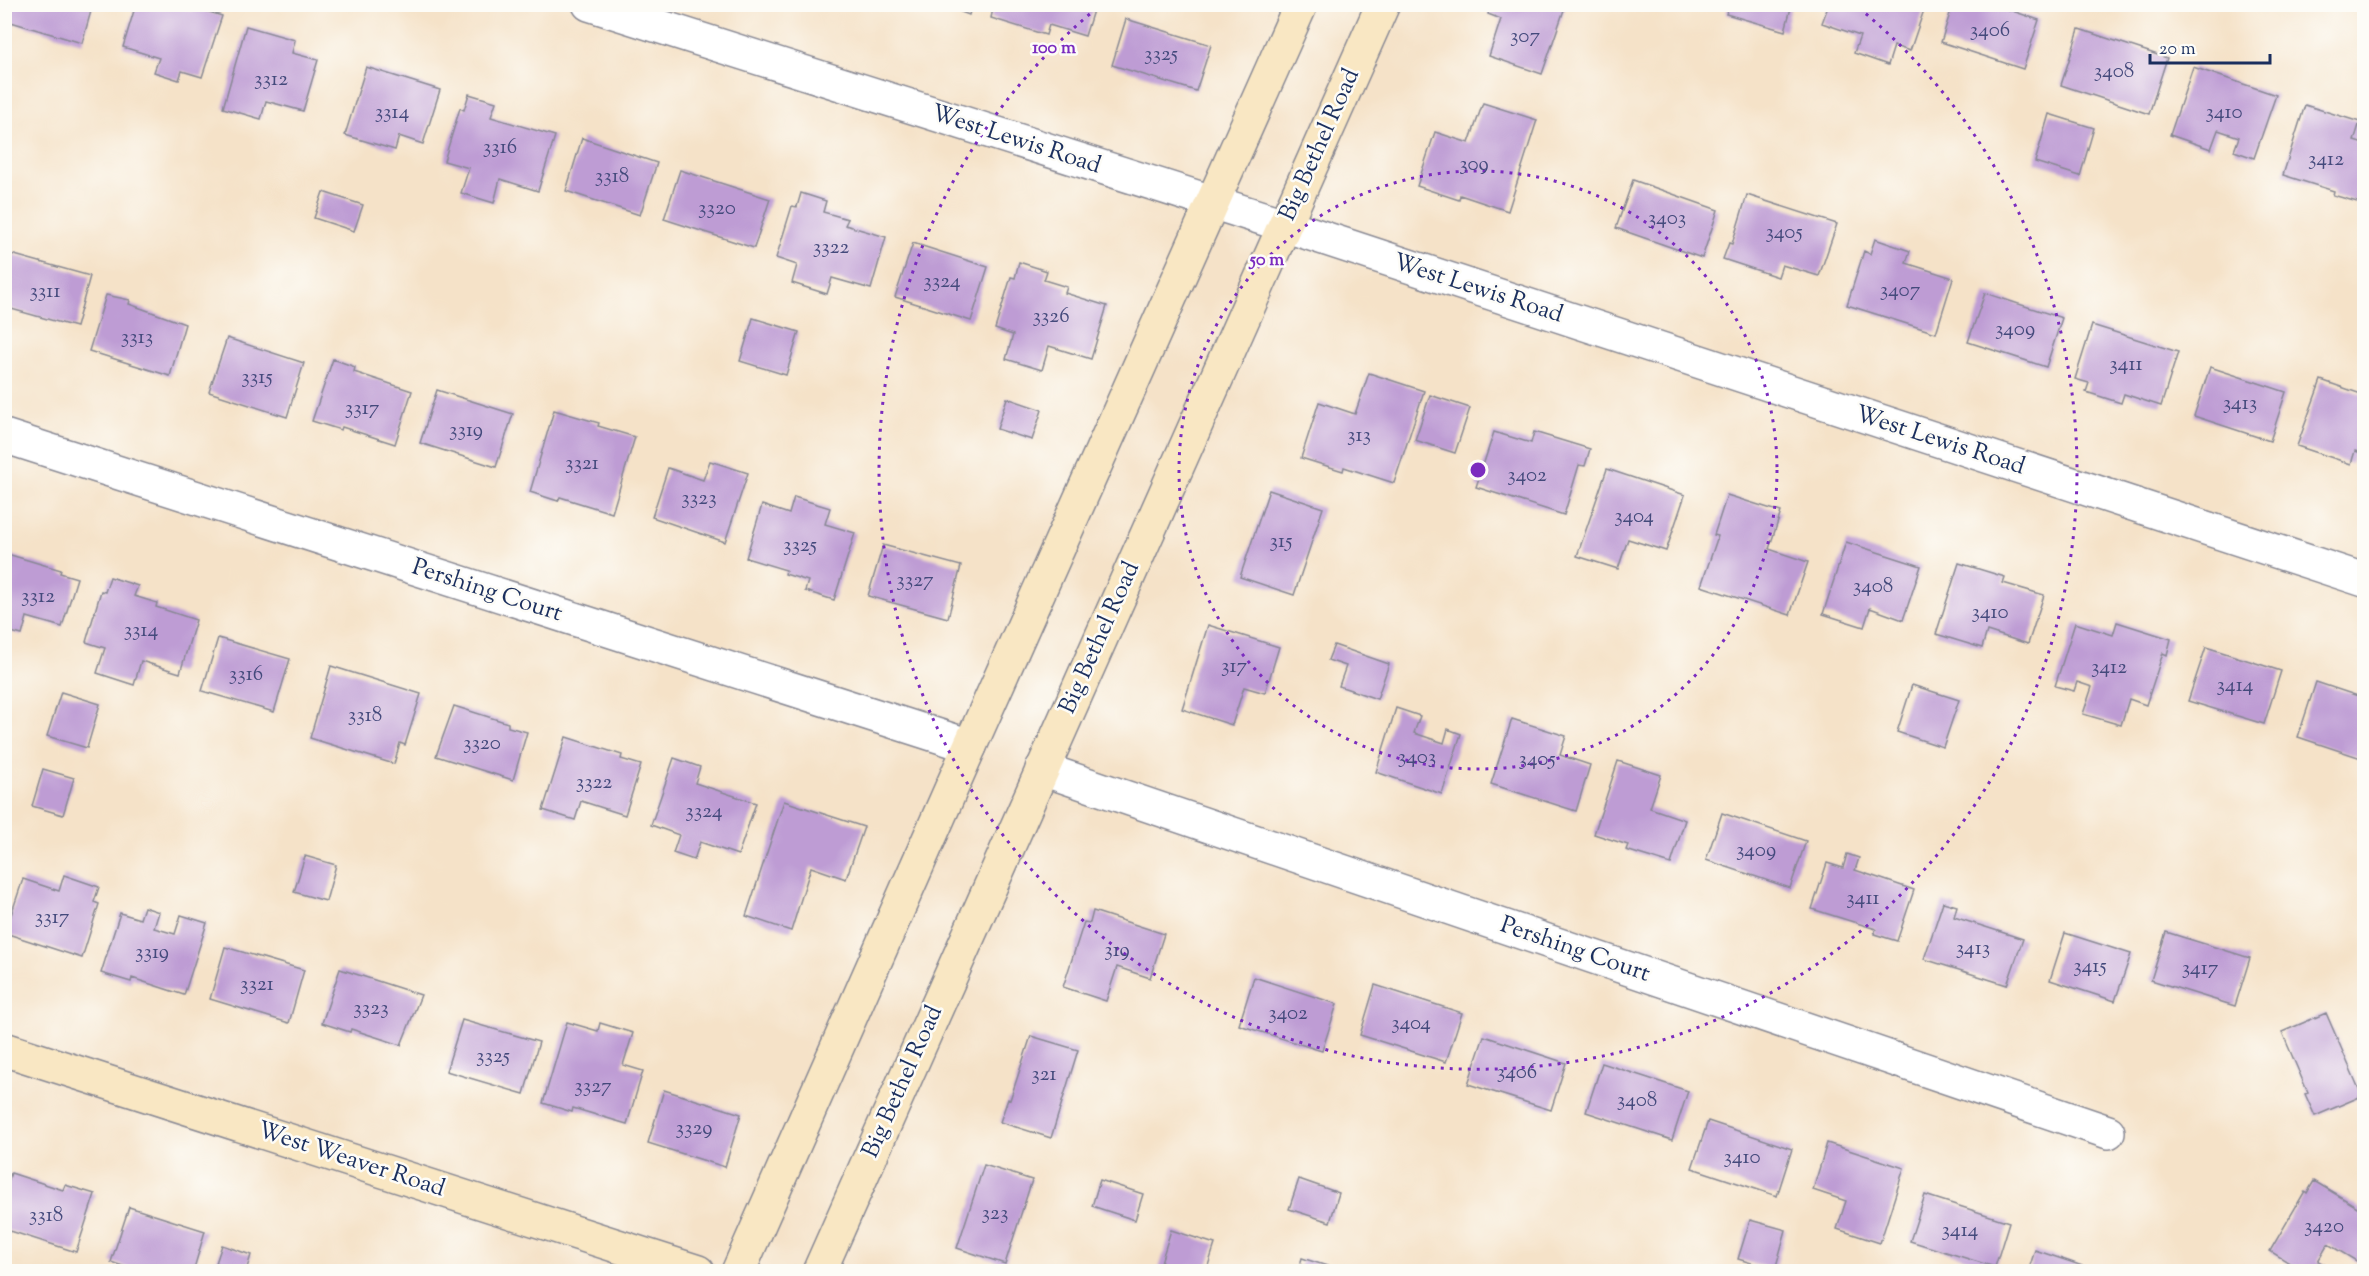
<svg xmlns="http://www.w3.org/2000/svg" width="2369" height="1276" font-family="'Sorts Mill Goudy',serif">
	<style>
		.building { fill: #be9cd4 }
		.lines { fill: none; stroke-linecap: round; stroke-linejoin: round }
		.street-casing { stroke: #888893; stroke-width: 36 }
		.secondary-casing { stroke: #888893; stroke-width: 36 }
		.street { stroke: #fff; stroke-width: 33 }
		.secondary { stroke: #f9e7c3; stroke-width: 33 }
		.ring { fill: none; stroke: #7b2cbf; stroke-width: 3; stroke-dasharray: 3 6 }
		.labels { text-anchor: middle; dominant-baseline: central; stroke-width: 5; stroke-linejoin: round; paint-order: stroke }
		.number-label { font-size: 21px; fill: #444a7c }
		.street-label { font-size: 24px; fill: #1b2f5e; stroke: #fdfcf7 }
		.centre { fill: #7b2cbf; stroke: #fdfcf7; stroke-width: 3 }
		.ring-label { font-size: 18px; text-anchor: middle; font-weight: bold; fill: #7b2cbf; stroke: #fdfcf7; stroke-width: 5; stroke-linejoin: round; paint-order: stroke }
	</style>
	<rect width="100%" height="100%" fill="#fdfcf7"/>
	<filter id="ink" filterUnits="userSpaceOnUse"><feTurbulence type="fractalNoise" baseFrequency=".0167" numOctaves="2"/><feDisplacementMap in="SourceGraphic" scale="12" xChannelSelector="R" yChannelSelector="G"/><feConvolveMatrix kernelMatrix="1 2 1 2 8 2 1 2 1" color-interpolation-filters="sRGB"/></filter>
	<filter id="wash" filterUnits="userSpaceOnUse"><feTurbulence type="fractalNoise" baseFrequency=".008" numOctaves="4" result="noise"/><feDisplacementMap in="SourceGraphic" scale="24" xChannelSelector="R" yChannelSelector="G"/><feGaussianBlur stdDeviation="1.35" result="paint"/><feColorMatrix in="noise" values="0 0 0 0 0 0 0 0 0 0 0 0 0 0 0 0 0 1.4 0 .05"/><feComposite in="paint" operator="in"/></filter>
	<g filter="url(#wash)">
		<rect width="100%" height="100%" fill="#f5e2c8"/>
		<g id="blocks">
			<!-- building -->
			<path class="building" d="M8,4h85l-11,39 -78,-23z
				M136,4h34l22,7 1,-4 29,9 -20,61 -20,-6 -3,9 -25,-8 5,-14 -36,-11z
				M940,4h32l-3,11z
				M994,4l6,2 95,-2 -10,32 -36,-11 -3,10 -55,-17z
				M1491,4h75l-24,70 -53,-18 12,-37 -13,-5z
				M1729,4h63l-7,27 -59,-17z
				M1829,4h97l-16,47 -16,-5 -6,19 -34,-12 6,-17 -38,-13z
				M1953,4h39l47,16 -16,49 -82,-27z
				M1126,19l85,26 -15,46 -84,-26z
				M246,26l49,14 -3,13 26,7 -15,51 -37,-10 -5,18 -38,-11z
				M2079,29l88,29 -18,56 -88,-29z
				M366,67l74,23 -17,54 -24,-8 -4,14 -50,-15z
				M2193,67l83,28 -22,63 -20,-7 5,-14 -21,-7 -7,19 -41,-14z
				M469,94l27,8 -5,15 64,19 -17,55 -38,-12 -6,24 -33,-10 8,-25 -25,-7 16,-53 4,2z
				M1483,103l54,17 -29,91 -48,-16 -1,5 -42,-14 18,-54 34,11z
				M2305,105l55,17 -6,19 10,3v60l-31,-9 1,-4 -51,-16z
				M2049,114l45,14 -14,48 -45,-14z
				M582,138l75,25 -17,52 -74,-24z
				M680,170l90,29 -16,49 -90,-29z
				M1633,180l85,30 -16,48 -86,-30z
				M323,192l40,13 -9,26 -40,-13z
				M801,193l25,8 -3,11 25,7 -3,6 41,12 -15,52 -39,-11 -5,16 -35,-11 5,-18 -21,-7 16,-52 5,1z
				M1747,195l90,29 -18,52 -37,-11 -4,12 -55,-18 6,-16 3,1z
				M1875,239l35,12 -4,12 47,15 -17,55 -89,-28 17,-54 6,3z
				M913,243l75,24 -17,54 -76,-24z
				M11,254l79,22 -14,51 -72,-20v-31z
				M1019,262l28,9 -3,9 23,7 -2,6 42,13 -16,53 -42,-13 -7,24 -36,-11 7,-24 -18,-6 16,-52 4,1z
				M1985,293l77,25 -16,49 -78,-25z
				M106,295l24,5 -1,4 56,20 -15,52 -81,-25z
				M753,318l46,14 -13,43 -46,-14z
				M2092,325l86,27 -17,54 -37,-12 -3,9 -35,-11 3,-9 -14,-4z
				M227,338l77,25 -17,54 -78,-25z
				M333,359l22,8 -1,5 58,19 -17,53 -53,-17 -1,3 -29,-9z
				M2210,367l76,25 -16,49 -76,-25z
				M1369,373l55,18 -30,92 -50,-16 -1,4 -42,-13 18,-56 36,12z
				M2321,380l43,15v59l-9,-3 -4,13 -54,-18z
				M437,390l76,24 -17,53 -76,-24z
				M1430,395l40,13 -15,45 -40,-13z
				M1007,398l35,12 -10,30 -35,-11z
				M554,410l45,13 -1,3 37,11 -23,76 -52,-16 -2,4 -28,-9z
				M1494,432l37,11 3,-11 56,17 -5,17 -6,-1 -15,50 -88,-28z
				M710,461l38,12 -23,69 -73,-25 16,-49 35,12z
				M1607,469l78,26 -19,56 -38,-12 -10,30 -41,-13z
				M1269,490l54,18 -29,87 -54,-18z
				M1727,495l54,17 -12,37 39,13 -18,53 -89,-29 17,-50 -4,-1z
				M794,497l36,11 -5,16 30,9 -21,67 -29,-9 3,-10 -23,-7 1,-4 -40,-12 16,-53 27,9z
				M1846,542l75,24 -18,54 -33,-12 -6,19 -41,-13z
				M883,545l78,21 -13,52 -80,-22z
				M4,553l57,17 -1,3 17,5 -15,49 -35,-10 -5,18 -18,-5z
				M1959,563l46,14 -2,6 41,12 -16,49 -41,-13 -5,17 -46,-14z
				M110,577l28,9 -4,10 23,7 -1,4 40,13 -16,53 -39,-12 -7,24 -37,-12 8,-25 -19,-6 15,-51 4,1z
				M2117,622l54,17 -4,16 -4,-2 -17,52 -17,-6 -8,26 -38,-11 9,-27 -15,-5 -3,9 -19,-5 20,-63 38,12z
				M1208,625l71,22 -14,46 -21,-6 -12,38 -50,-16z
				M218,638l72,21 -16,53 -72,-21z
				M1334,645l55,19 -12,35 -38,-13 7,-20 -18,-6z
				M2206,647l75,24 -17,53 -76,-23z
				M331,666l90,28 -16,51 -5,-2 -6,21 -84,-26z
				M2316,682l48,16v61l-66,-22z
				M1912,685l47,15 -16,47 -46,-15z
				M61,692l39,12 -13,44 -40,-12z
				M454,706l54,17v4l19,5 -14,48 -77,-24z
				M1396,708l24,8 -6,17 30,10 4,-14 13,5 -19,60 -66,-22z
				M1512,719l54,17 -6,19 30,10 -14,46 -85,-27z
				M566,737l56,18 -1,4 20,6 -16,50 -44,-14 -6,19 -32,-10z
				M674,758l26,9 -5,16 61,20 -18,52 -38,-13 -6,18 -21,-7 6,-18 -28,-10z
				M1618,761l43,14 -11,33 35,12 -14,44 -45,-14 2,-5 -34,-11z
				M43,769l31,9 -11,37 -31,-9z
				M784,801l80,26 -18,52 -35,-12 -20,64 -45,-15z
				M1722,813l84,28 -16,47 -84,-28z
				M1847,854l12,4 -4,12 59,20 -17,51 -23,-7 2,-5 -64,-20 15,-46 16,5z
				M305,856l31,9 -10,36 -32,-9z
				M64,875l35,12 -5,15 5,2 -17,54 -77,-25 18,-54 36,12z
				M1943,902l14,4 -3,11 69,22 -16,46 -83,-26z
				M144,907l15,5 -5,16 21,6 6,-19 26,8 -23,72 -52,-17 -1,4 -30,-9 19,-60 20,6z
				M1093,911l71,23 -14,44 -33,-11 -11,34 -43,-14 21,-65 6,1z
				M2166,932l84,26 -15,48 -84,-26z
				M2065,933l66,21 -16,47 -65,-21z
				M225,947l79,23 -15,53 -79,-24z
				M340,969l81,26 -20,50 -50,-16 -1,3 -28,-9z
				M1254,977l83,27 -15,47 -83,-26z
				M1375,985l87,28 -16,49 -86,-27z
				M2326,1013l36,83 -47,20 -10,-22 3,-1 -26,-61z
				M462,1020l77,22 -15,52 -78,-23z
				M567,1022l31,9 2,-8 33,10 -10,32 20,6 -16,53 -54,-16 -1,4 -29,-9z
				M1031,1036l47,14 -27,88 -51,-16 8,-23 2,1z
				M1484,1036l82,27 -15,47 -83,-26z
				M1602,1063l86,28 -16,49 -86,-28z
				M664,1090l77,24 -16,53 -77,-24z
				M1708,1121l84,28 -15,47 -85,-28z
				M1827,1143l77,25 -24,75 -43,-14 9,-28 -33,-11z
				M984,1165l48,15 -27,84 -48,-16z
				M11,1173l52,17 2,-5 30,9 -19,58 -72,-23v-36z
				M1299,1179l40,14 -9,29 -41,-13z
				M1100,1180l43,14 -8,26 -43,-14z
				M2314,1181l50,30v40l-6,11 -30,-18 -10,17 6,3 -5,8h-15l-34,-21 35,-60 2,2z
				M1925,1195l84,27 -14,45 -85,-26z
				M129,1207l76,24 -12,41h-53l-29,-10z
				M1750,1220l36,10 -11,40 -37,-11z
				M1171,1230l44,14 -9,28h-48z
				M222,1245l29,10 -4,13 10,4h-44z
				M2035,1250l36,12 28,10h-71z
				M1302,1258l41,13v1h-45z"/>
		</g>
	</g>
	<g filter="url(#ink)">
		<use href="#blocks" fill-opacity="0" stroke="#888893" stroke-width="1.5"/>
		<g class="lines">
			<!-- street casing -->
			<g class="street-casing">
				<path id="street" d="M589,4l695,221 1080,355
					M4,436l966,310
					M1042,769l1066,363"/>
			</g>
			<!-- secondary casing -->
			<g class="secondary-casing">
				<path id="secondary" d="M4,1049l694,223
					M738,1272l232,-526 331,-742
					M819,1272l564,-1268"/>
			</g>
			<!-- street -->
			<use href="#street" class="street"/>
			<!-- secondary -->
			<use href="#secondary" class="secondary"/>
		</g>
	</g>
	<!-- distance rings -->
	<g class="ring">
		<circle cx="1478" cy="470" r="299"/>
		<path d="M1859 8A599 599 0 1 1 1097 8"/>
	</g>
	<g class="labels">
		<!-- number labels -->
		<g class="number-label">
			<text x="1990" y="31">3406</text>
			<text x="1525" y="37">307</text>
			<text x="1161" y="55">3325</text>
			<text x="2114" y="72">3408</text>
			<text x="271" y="80">3312</text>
			<text x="392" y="113">3314</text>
			<text x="2224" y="113">3410</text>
			<text x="500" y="148">3316</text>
			<text x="2326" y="160">3412</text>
			<text x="1474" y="165">309</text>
			<text x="612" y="177">3318</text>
			<text x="717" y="209">3320</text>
			<text x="1667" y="219">3403</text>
			<text x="1784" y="233">3405</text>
			<text x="831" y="248">3322</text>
			<text x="942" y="282">3324</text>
			<text x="1900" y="291">3407</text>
			<text x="45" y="292">3311</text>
			<text x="1051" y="317">3326</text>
			<text x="2015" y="330">3409</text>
			<text x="137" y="338">3313</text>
			<text x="2126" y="365">3411</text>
			<text x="257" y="378">3315</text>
			<text x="2240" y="404">3413</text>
			<text x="362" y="409">3317</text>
			<text x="466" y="431">3319</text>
			<text x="1359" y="436">313</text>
			<text x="582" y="464">3321</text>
			<text x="1527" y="476">3402</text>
			<text x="699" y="499">3323</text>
			<text x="1634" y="517">3404</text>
			<text x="1281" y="542">315</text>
			<text x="800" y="546">3325</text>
			<text x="915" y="581">3327</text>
			<text x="1873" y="587">3408</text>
			<text x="38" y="597">3312</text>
			<text x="1990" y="613">3410</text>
			<text x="141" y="631">3314</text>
			<text x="1234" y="667">317</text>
			<text x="2109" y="668">3412</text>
			<text x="246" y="675">3316</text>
			<text x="2235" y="686">3414</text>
			<text x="365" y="716">3318</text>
			<text x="482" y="744">3320</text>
			<text x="1417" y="758">3403</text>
			<text x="1537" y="760">3405</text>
			<text x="594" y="783">3322</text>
			<text x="704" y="812">3324</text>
			<text x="1756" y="851">3409</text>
			<text x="1863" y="899">3411</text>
			<text x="52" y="918">3317</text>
			<text x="1973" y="949">3413</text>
			<text x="1117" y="951">319</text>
			<text x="152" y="953">3319</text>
			<text x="2090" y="967">3415</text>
			<text x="2200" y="969">3417</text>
			<text x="257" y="985">3321</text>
			<text x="371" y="1009">3323</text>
			<text x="1288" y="1014">3402</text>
			<text x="1411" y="1024">3404</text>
			<text x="493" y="1057">3325</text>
			<text x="1517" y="1073">3406</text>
			<text x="1044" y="1075">321</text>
			<text x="593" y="1087">3327</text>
			<text x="1637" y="1101">3408</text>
			<text x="694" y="1129">3329</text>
			<text x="1742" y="1158">3410</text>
			<text x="995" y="1214">323</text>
			<text x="46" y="1216">3318</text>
			<text x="2324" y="1227">3420</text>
			<text x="1960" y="1231">3414</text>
		</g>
		<!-- street labels -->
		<g class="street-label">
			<text transform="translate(1016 140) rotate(18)">West Lewis Road</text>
			<text transform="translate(1320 145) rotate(-66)">Big Bethel Road</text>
			<text transform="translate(1478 289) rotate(18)">West Lewis Road</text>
			<text transform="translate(1940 441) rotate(18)">West Lewis Road</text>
			<text transform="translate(487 591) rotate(18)">Pershing Court</text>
			<text transform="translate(1100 638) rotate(-66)">Big Bethel Road</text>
			<text transform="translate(1575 950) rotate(19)">Pershing Court</text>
			<text transform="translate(903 1082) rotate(-66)">Big Bethel Road</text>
			<text transform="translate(351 1160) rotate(18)">West Weaver Road</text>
		</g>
	</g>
	<circle cx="1478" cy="470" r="9" class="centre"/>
	<g class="ring-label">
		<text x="1054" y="53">100 m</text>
		<text x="1267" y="265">50 m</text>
	</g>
	<!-- margin -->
	<rect width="2369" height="1276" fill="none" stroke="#fdfcf7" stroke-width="24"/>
	<!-- scale -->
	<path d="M2150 54v9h120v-9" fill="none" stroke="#1b2f5e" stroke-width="3"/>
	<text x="2159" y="54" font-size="18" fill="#1b2f5e" stroke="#fdfcf7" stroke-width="4.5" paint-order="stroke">20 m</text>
</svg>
